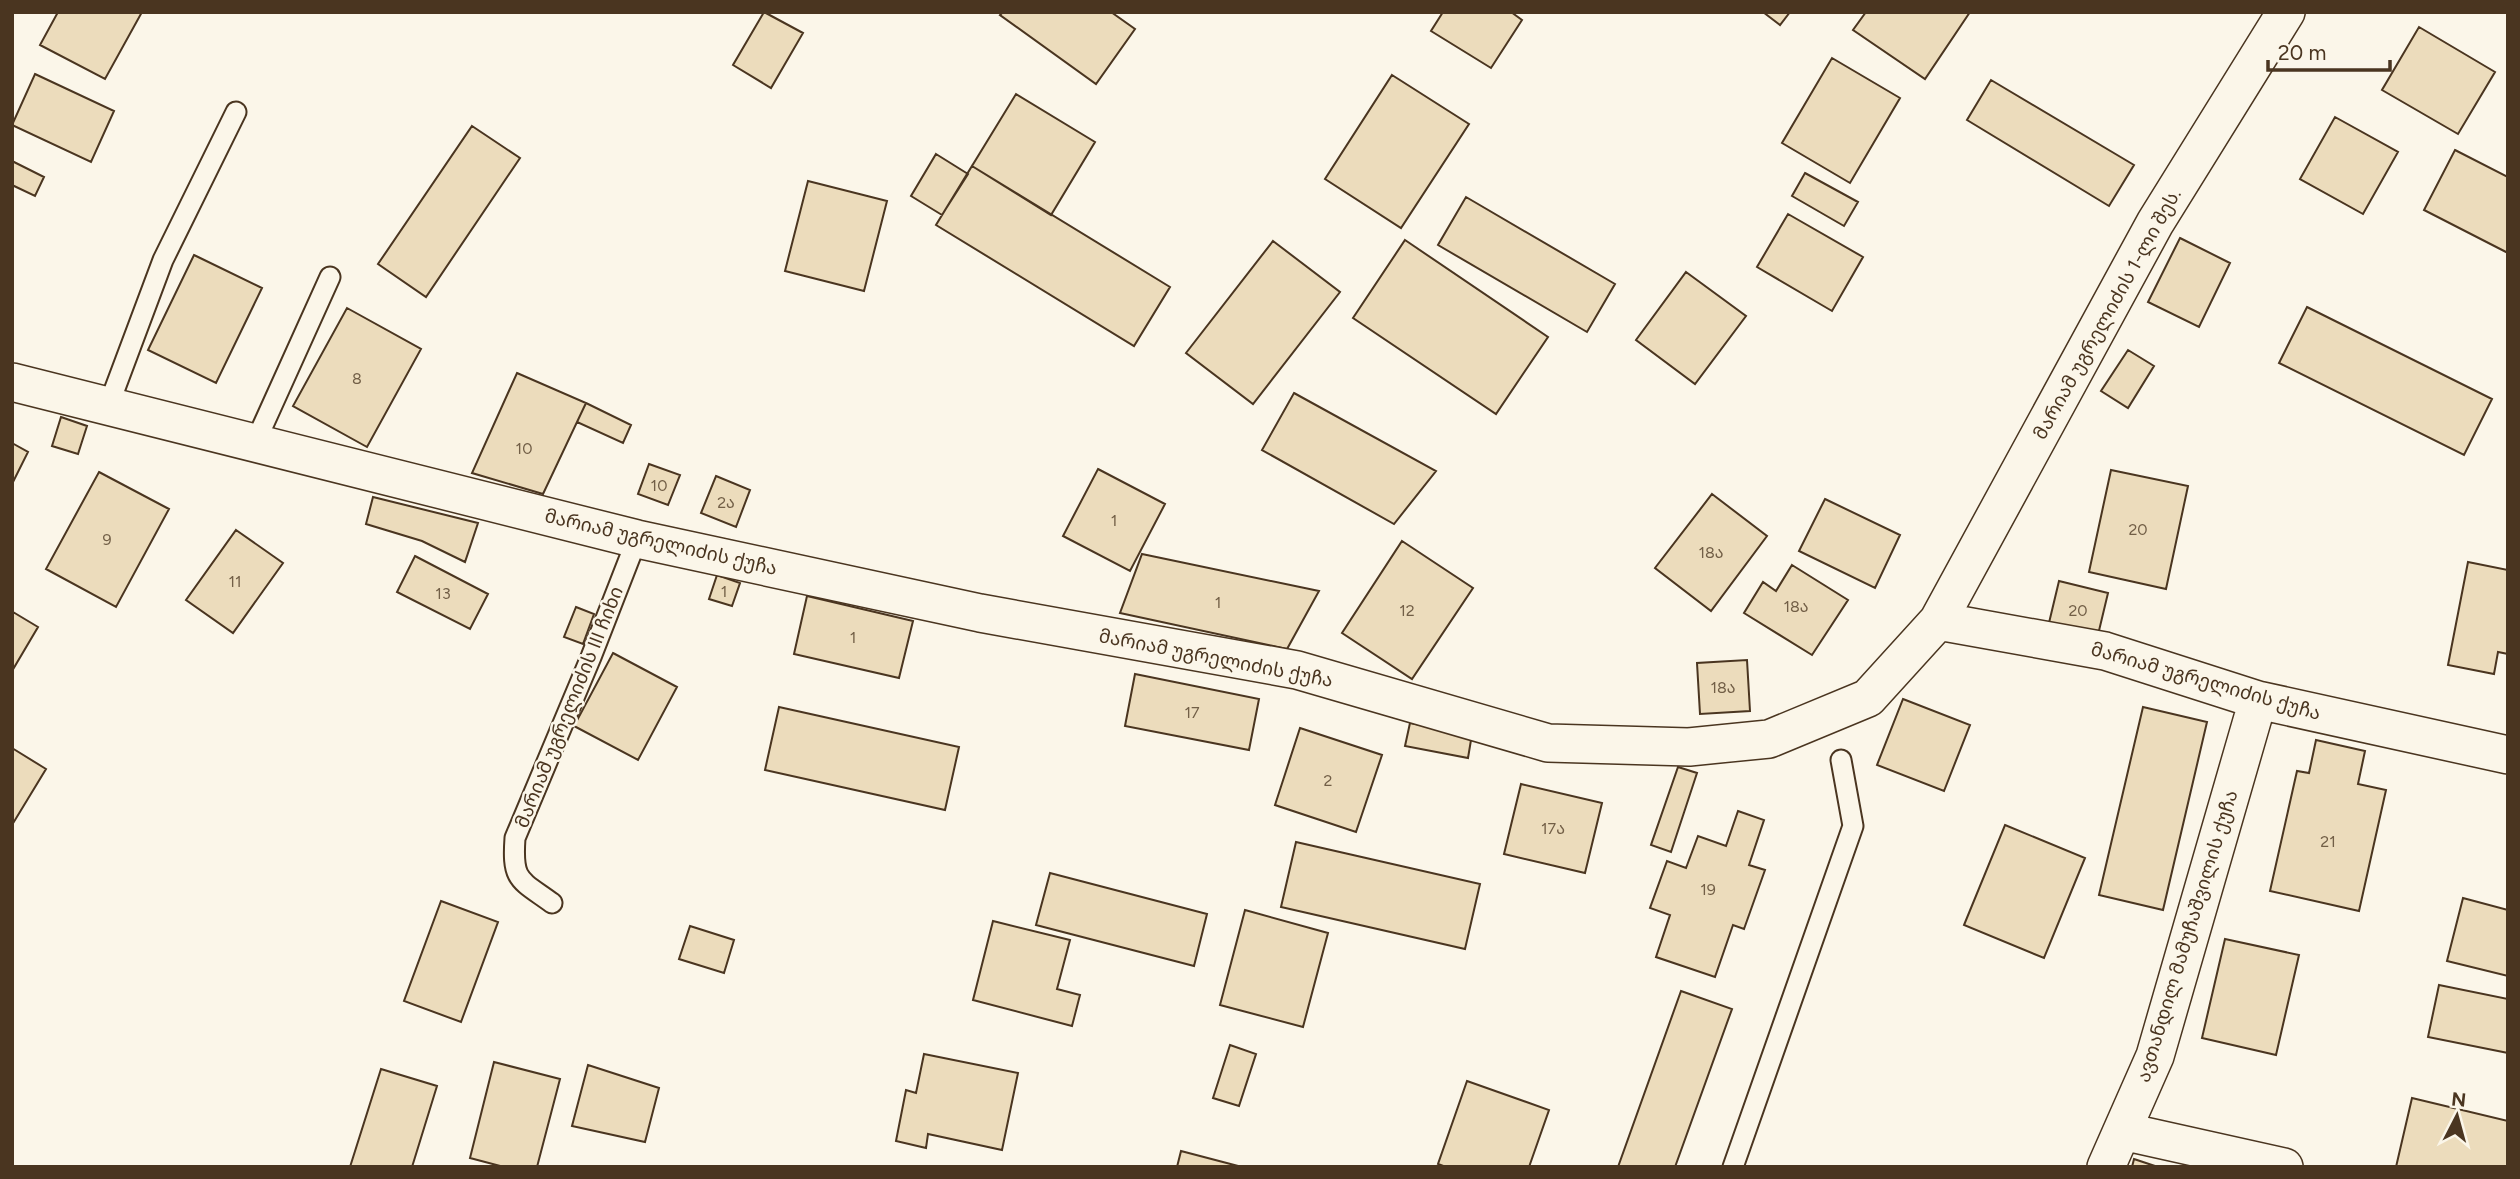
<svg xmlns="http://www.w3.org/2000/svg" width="2520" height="1179" font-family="Figtree,'Noto Sans Georgian',sans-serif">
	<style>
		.building { fill: #ecdcbc; stroke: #4a3520; stroke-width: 2 }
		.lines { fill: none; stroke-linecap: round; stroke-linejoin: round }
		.service-casing { stroke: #4a3520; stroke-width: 23 }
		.minor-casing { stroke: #4a3520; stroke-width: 40 }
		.service { stroke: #fbf6e9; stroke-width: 19 }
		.minor { stroke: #fbf6e9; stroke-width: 37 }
		.labels { text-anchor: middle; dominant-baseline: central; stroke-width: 5; stroke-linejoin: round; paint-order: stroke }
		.number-label { font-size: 16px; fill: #725f47 }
		.street-label { font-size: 19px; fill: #4a3520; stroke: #fbf6e9 }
	</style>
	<rect width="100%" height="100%" fill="#fbf6e9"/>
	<!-- building -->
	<path class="building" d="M58,12h84l-37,67 -65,-34z
		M764,12l39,21 -32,55 -38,-23z
		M1003,12h108l24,17 -39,55 -96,-69z
		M1443,12h68l11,8 -31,48 -60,-37z
		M1763,12h27l-10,13z
		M1866,12h104l-45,67 -72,-49z
		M2419,27l76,45 -37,62 -76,-44z
		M1832,58l68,40 -50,85 -68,-40z
		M35,74l79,37 -23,51 -79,-37z
		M1392,75l77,49 -68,104 -76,-49z
		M1991,80l143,85 -25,41 -142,-86z
		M1016,94l79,48 -44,73 -79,-49z
		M2335,117l63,35 -35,62 -63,-35z
		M472,126l48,32 -94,139 -48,-33z
		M2455,150l53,27v76l-84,-43z
		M936,154l32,20 -26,41 -31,-19z
		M12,161l32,16 -9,19 -23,-11z
		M972,166l198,121 -36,59 -198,-121z
		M1805,173l53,29 -14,24 -52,-30z
		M808,181l79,20 -23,90 -79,-20z
		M1466,197l149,87 -28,48 -149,-87z
		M1788,214l75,43 -31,54 -75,-44z
		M2180,238l50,25 -31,64 -51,-25z
		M1405,240l143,97 -52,77 -143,-96z
		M1273,241l67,51 -87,112 -67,-51z
		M194,255l68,33 -46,95 -68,-33z
		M1686,272l60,44 -51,68 -59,-44z
		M2307,307l185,92 -28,56 -185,-92z
		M347,308l74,41 -54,98 -74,-41z
		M2128,350l26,16 -26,42 -27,-17z
		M517,373l69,30 -43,91 -71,-21z
		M1294,393l142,78 -42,53 -132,-74z
		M586,403l45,22 -8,18 -46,-21z
		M61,417l26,9 -9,28 -26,-8z
		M12,443l16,9 -16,32z
		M649,464l31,11 -12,30 -30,-11z
		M1098,469l67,35 -35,67 -67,-35z
		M2111,470l77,16 -22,103 -77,-17z
		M99,472l70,37 -53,98 -70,-38z
		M716,476l34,14 -14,37 -35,-14z
		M1712,494l55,42 -56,75 -56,-43z
		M373,497l105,26 -13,39 -43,-21 -56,-17z
		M1825,499l75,36 -25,53 -76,-37z
		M236,530l47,33 -50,70 -47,-33z
		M1402,541l71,47 -61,91 -70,-46z
		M1142,554l177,37 -32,58 -167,-36z
		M415,556l73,38 -18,35 -73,-37z
		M2468,562l40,8v84l-10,-2 -4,22 -46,-9z
		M1792,565l56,35 -36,55 -68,-42 19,-31 13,9z
		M717,575l23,8 -8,23 -23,-7z
		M2059,581l49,12 -11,46 -49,-12z
		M807,596l106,25 -14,57 -105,-24z
		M576,607l18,7 -11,30 -19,-7z
		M13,612l25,15 -26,44v-59z
		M613,653l64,34 -39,73 -64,-34z
		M1747,660l3,51 -50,3 -3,-51z
		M1135,674l124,25 -10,51 -124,-24z
		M1903,699l67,26 -26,66 -67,-26z
		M779,707l180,40 -14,63 -180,-40z
		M2143,707l64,15 -44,188 -64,-15z
		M1410,723l62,11 -4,24 -63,-12z
		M1300,728l82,27 -26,77 -81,-27z
		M2316,740l49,11 -7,33 28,6 -27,121 -89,-20 27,-120 12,2z
		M12,748l34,21 -34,56z
		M1678,767l19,6 -26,79 -20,-7z
		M1521,784l81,19 -17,70 -81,-19z
		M1738,811l26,9 -15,45 16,5 -21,59 -11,-4 -18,52 -59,-20 14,-42 -20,-7 17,-47 19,7 12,-32 28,10z
		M2005,825l80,33 -41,100 -80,-33z
		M1296,842l184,42 -15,65 -184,-42z
		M1050,873l157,41 -13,52 -158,-41z
		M2463,898l45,12v66l-61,-15z
		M441,901l57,21 -37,100 -57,-21z
		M1245,910l83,23 -25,94 -83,-22z
		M993,921l77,19 -13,49 23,6 -8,31 -99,-26z
		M690,926l44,14 -10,33 -45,-14z
		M2225,939l74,16 -23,100 -74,-17z
		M2439,985l69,14v54l-80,-16z
		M1681,991l51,18 -57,158h-57z
		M1230,1045l26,9 -17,52 -26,-8z
		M924,1054l94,19 -16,77 -74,-16 -2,14 -30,-7 10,-51 10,3z
		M494,1062l66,17 -23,88h-33l-34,-9z
		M588,1065l71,23 -14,54 -73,-16z
		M381,1069l56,17 -25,81h-62z
		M1467,1081l82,29 -20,57h-83l-8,-3z
		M2412,1098l96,23v46h-112z
		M1181,1151l61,16h-65z
		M2134,1159l24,8h-26z"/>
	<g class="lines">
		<!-- service casing -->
		<g class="service-casing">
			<path id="service" d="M108,407l55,-147 73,-148
				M255,443l75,-166
				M552,903c-33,-24 -40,-22 -37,-65l76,-181 46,-118
				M1733,1167l120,-341 -12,-66"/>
		</g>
		<!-- minor casing -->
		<g class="minor-casing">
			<path id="minor" d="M12,382l625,157 343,74 317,57 251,73 141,4 80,-8 99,-41 70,-77 167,30 153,49 250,55
				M1938,621l217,-398 131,-211
				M2122,1131l162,36
				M2106,1167l49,-111 103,-356"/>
		</g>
		<!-- service -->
		<use href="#service" class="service"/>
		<!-- minor -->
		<use href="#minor" class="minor"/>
	</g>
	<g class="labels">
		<!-- number labels -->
		<g class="number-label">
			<text x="357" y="378">8</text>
			<text x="524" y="448">10</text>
			<text x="659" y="485">10</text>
			<text x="726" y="502">2ა</text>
			<text x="1114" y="520">1</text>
			<text x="2138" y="529">20</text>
			<text x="107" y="539">9</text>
			<text x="1711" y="552">18ა</text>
			<text x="235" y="581">11</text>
			<text x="724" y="591">1</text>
			<text x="443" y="593">13</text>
			<text x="1218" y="602">1</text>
			<text x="1796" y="606">18ა</text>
			<text x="1407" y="610">12</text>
			<text x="2078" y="610">20</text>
			<text x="853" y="637">1</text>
			<text x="1723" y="687">18ა</text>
			<text x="1192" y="712">17</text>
			<text x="1328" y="780">2</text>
			<text x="1553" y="828">17ა</text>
			<text x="2328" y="841">21</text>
			<text x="1708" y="889">19</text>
		</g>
		<!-- street labels -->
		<g class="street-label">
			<text transform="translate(2107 314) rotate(-61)">მარიამ უგრელიძის 1-ლი შეს.</text>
			<text transform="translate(661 542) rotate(13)">მარიამ უგრელიძის ქუჩა</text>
			<text transform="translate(1216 658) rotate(11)">მარიამ უგრელიძის ქუჩა</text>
			<text transform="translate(2206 681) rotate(16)">მარიამ უგრელიძის ქუჩა</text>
			<text transform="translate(569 707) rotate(-68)">მარიამ უგრელიძის III ჩიხი</text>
			<text transform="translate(2187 936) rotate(-73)">ავთანდილ მამუჩაშვილის ქუჩა</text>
		</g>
	</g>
	<!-- border -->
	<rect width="2520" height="1179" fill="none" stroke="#4a3520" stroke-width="28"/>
	<!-- north arrow -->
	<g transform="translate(2457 1116) rotate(6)" stroke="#fbf6e9" stroke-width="5" paint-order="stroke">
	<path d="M0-5L12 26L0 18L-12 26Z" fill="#4a3520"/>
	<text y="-10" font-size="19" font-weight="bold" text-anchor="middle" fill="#4a3520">N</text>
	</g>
	<!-- scale -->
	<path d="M2268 60v10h122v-10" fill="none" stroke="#4a3520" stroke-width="3.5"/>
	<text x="2278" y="60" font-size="21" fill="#4a3520" stroke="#fbf6e9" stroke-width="5" paint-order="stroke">20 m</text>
</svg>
